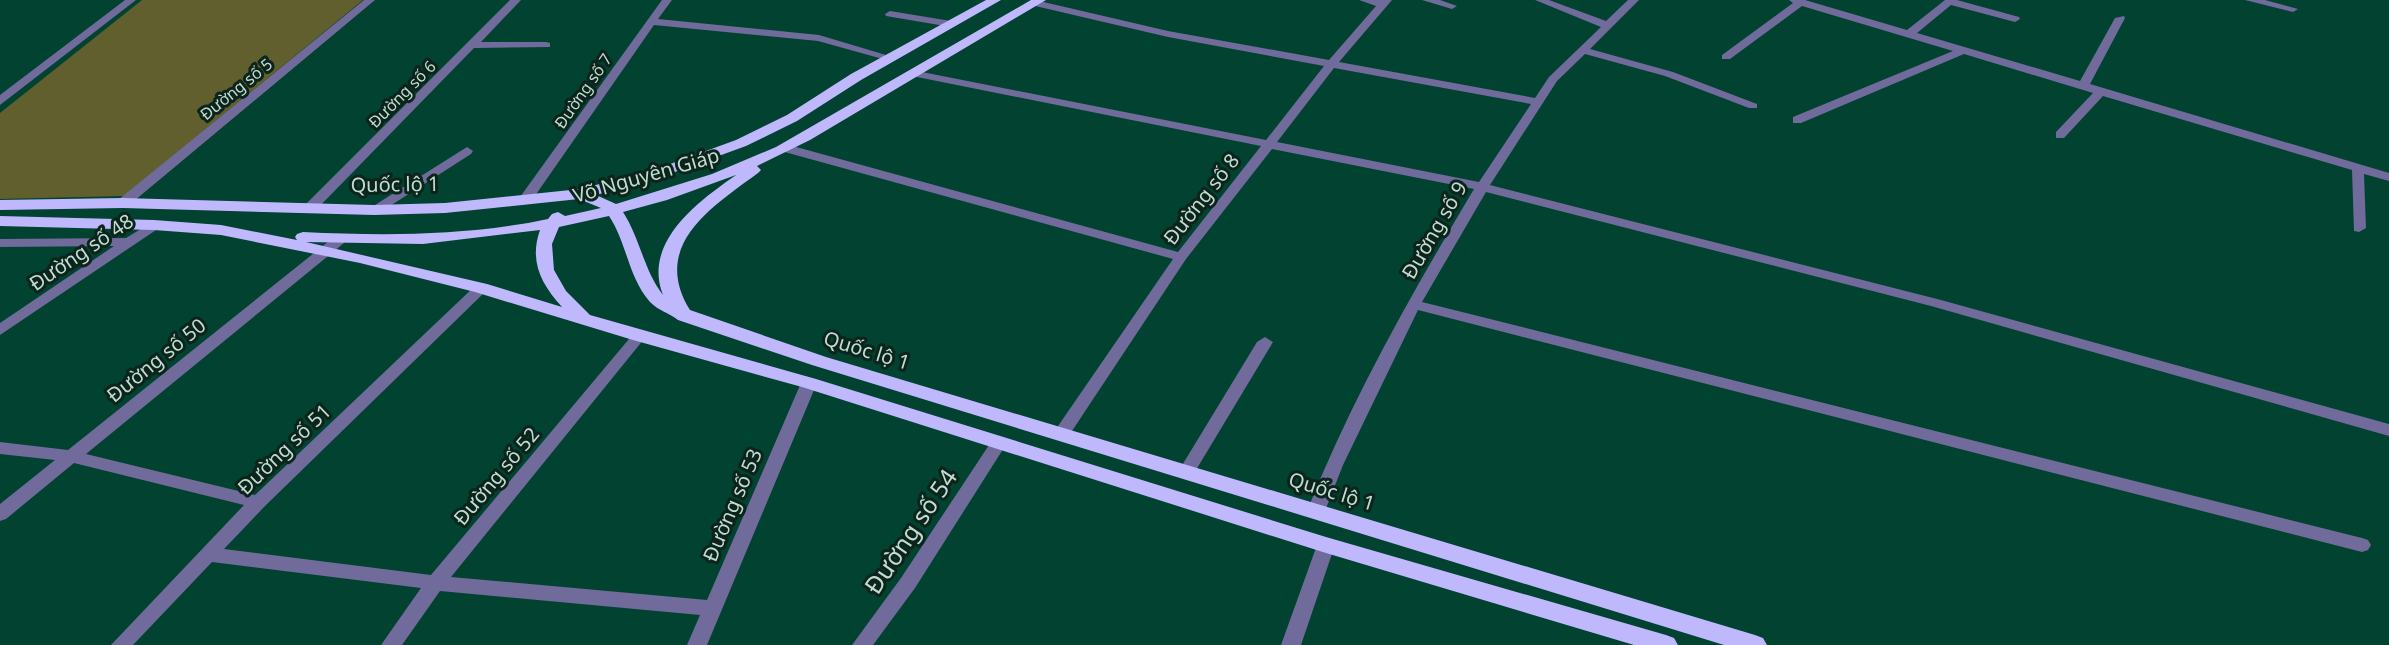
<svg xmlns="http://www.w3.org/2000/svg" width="2389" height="645" font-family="'Noto Sans',sans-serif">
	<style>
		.green { fill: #605f2d }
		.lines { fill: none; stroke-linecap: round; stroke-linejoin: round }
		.minor { fill: #706b9a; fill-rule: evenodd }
		.highway { fill: #bfb8fd; fill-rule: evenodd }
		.labels { text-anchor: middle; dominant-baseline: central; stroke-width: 6; stroke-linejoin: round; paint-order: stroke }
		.far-street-label { font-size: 16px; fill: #c1ddd1; stroke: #0c241c }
		.street-label { font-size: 20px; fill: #c1ddd1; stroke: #0c241c }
		.near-street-label { font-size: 24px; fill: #c1ddd1; stroke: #0c241c }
	</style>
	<rect width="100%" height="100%" fill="#014231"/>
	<!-- green -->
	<path class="green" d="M142,0h221l-239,196 -124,3v-86z"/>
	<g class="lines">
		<!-- minor -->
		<path class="minor" d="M125,0h11l-136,105v-10z
			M364,0h11l-247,206h-10l-2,-3 2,-3z
			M510,0h11l-40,42h65l4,1v4l-76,1 -160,164h-10l-2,-3 2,-3z
			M662,0h10l-14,19 161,16 77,23 -6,3 -72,-20 -164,-16 -124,178h-10l-2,-3 2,-3z
			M1035,0l133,31 161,29 47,-54 -17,-6h33l-53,62 196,36 14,-21 52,-50 -66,-27h14l57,21 22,-21h11l-49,49 83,23 84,32v4h-8l-84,-32 -80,-22 -28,27 -67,104 451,115 448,124v12l-458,-130 -445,-114 -64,110 940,236 6,2 3,5 -3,5 -6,2 -944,-242 -75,155 -18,46 -3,5 -6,2 -6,-2 -3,-5c45,-113 105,-218 167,-322l-202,-40 -86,110 -118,178h-12l-2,-4 2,-4 117,-170 -392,-108v-6h8l389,107 83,-106 -344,-69 -6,-3 6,-3 349,69 58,-74 -156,-29 -137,-32 -1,-2zM1334,68l197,36 -52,78 -202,-40z
			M1422,0h18l17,6 -5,3z
			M1789,0h16l102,30 38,-30h12l62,17 1,2 -5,3 -64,-17 -34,28 163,48 35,-63 9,-2 1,2 -35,66 299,89v8l-25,-7 2,54 -7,4 -5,-1 -2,-61 -249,-74 -39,42h-8v-6l37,-39 -129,-39 -163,69h-8v-6l160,-66 -151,-45 -72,53h-8v-4l71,-52z
			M2245,0h20l33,9 -5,3z
			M890,11l61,10 5,3 -5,3 -65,-11 -1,-2z
			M467,147l6,4 -2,3 -92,59 -5,1 -7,-4z
			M154,221l5,1 2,3 -2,3 -159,107v-12l114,-77 -114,1v-8l126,-1z
			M339,236l5,1 2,3 -2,3 -258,211 169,41 221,-210 5,-1 7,4 -2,3 -222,216 -40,42 207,26 203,-242h10l3,3 -3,3 -193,238 256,23 94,-217 8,-5 6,1 2,4 -110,262h-20l13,-30 -260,-24 -38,54h-21l40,-57 -209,-26 -79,83h-22l133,-140 -170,-42 -68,56 -6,2v-17l55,-44 -55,-6v-12l68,8 266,-213z
			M1265,337l8,5 -80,133h-12l-3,-4 3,-4 76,-125z
			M999,437l6,2 2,4 -92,145 -42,57h-21l49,-67 92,-139z
			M1326,538l6,2 3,5 -34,100h-20l36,-100 3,-5z"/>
		<!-- highway -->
		<path class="highway" d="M986,0h15l-140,80 -64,41 -51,25 -85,31 -65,18 20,9 96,-30 64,-27 255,-147h15l-236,140 -53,26 4,4 -3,3c-46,34 -108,72 -68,137l136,47 929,278 8,3 4,7h-43l-912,-280 -134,-45c-9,-7 -19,-9 -28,-18 -22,-25 -23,-59 -41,-86l-50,11 -7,17 2,26 12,21 24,24 226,64 510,158 340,98 8,3 4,7h-44l-308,-92 -524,-166 -169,-47 -158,-48 -115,-29 -139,-28 -67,-5 -154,-4v-10l154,4 67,5 76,15 -2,-3 2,-3 6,-2c82,4 165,4 245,-13l4,-5 6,-2 7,4 36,-8 -22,-9 -134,14 -71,2 -251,-7 -123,2v-10l123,-2 251,7 71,-2 135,-14 71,-18 85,-31 51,-25 64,-41zM736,175c-37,26 -94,67 -73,120 -19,-24 -23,-57 -40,-83l44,-12zM540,230c-11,31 1,54 22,77l-75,-23 -181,-42 117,2z"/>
	</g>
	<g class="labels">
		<!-- far-street labels -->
		<g class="far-street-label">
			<text transform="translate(236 89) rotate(-39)">Đường số 5</text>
			<text transform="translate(583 91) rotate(-55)">Đường số 7</text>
			<text transform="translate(402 94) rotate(-45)">Đường số 6</text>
		</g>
		<!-- street labels -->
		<g class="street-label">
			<text transform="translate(646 175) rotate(-16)">Võ Nguyên Giáp</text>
			<text transform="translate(395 184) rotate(-1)">Quốc lộ 1</text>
			<text transform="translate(1201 199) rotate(-52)">Đường số 8</text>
			<text transform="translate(1434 230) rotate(-60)">Đường số 9</text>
			<text transform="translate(81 252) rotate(-34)">Đường số 48</text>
			<text transform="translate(867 350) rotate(17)">Quốc lộ 1</text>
			<text transform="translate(156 360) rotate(-39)">Đường số 50</text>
			<text transform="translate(284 449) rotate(-44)">Đường số 51</text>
			<text transform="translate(496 476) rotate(-50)">Đường số 52</text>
			<text transform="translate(1332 491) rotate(17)">Quốc lộ 1</text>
			<text transform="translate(732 505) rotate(-67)">Đường số 53</text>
		</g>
		<!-- near-street labels -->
		<g class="near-street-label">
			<text transform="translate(910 531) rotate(-56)">Đường số 54</text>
		</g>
	</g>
</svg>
